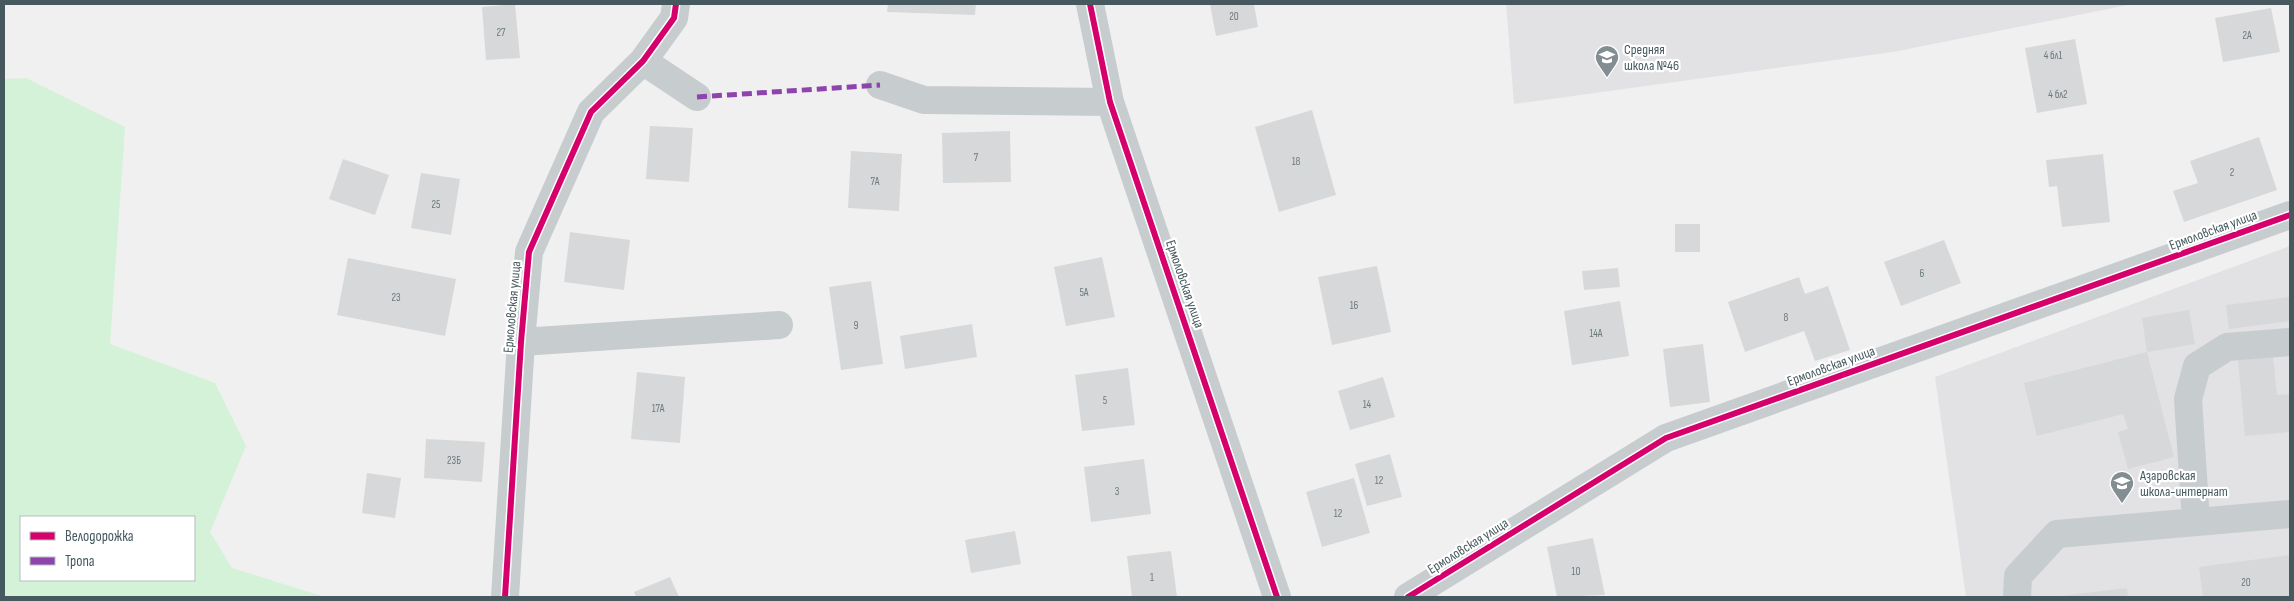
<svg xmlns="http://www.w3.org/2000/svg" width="2294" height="601" font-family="'Sofia Sans Condensed',sans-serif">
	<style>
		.education { fill: #e2e1e3 }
		.green { fill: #d3f2d7; fill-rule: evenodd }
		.building { fill: #d7d8d9 }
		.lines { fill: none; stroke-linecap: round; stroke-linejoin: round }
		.minor { stroke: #c7ccce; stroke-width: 28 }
		.quiet { stroke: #8e44ad; stroke-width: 5; stroke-dasharray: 10 5; stroke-linecap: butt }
		.cycleway-casing { stroke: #fff; stroke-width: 9 }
		.cycleway { stroke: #d6006c; stroke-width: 6 }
		.labels { text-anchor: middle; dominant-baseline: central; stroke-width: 4.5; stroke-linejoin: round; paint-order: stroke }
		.number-label { font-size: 11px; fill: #6c7a7f }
		.poi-label { font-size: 14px; fill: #46595f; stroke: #fff; text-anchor: start }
		.street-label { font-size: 14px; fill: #46595f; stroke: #fff }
	</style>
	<rect width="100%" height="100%" fill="#f1f0f0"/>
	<!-- education -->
	<path class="education" d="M1506,4h627l-240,48 -379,52z
		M2290,246v351h-324l-31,-220z"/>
	<!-- green -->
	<path class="green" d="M26,78l99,49 -15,217 105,39 31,63 -36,86 22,36 93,29h-321v-518zM21,517h173v63h-173z"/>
	<!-- building -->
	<path class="building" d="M515,4l5,54 -34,2 -4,-53z
		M888,4h88l-1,11 -88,-3z
		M1210,4h44l4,23 -42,9z
		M2271,8l9,44 -57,10 -8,-44z
		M2075,39l12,65 -50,9 -12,-65z
		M1312,110l24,85 -57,17 -24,-85z
		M650,126l43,2 -4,54 -43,-3z
		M1010,131l1,51 -68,1 -1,-50z
		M2259,137l18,53 -93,32 -11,-31 25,-8 -8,-22z
		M851,151l51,3 -3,57 -51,-3z
		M2103,154l7,68 -48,5 -5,-41 -8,1 -3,-27z
		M343,159l46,16 -14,40 -46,-16z
		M421,173l39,6 -9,56 -40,-7z
		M1675,224h25v28h-25z
		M570,232l60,8 -6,50 -60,-8z
		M1944,240l17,43 -60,23 -17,-44z
		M1102,257l13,60 -49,9 -12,-59z
		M348,258l108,21 -11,57 -108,-21z
		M1377,266l14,66 -59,13 -14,-68z
		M1618,268l2,19 -36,3 -2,-19z
		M1799,277l6,17 23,-8 22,64 -35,11 -11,-30 -59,21 -17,-50z
		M871,281l12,83 -42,6 -12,-83z
		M2290,297v24l-61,8 -3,-24z
		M1620,301l9,55 -57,9 -8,-54z
		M2189,310l6,34 -48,8 27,105 -46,12 -10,-37 10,-3 -5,-15 -86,22 -13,-53 123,-31 -5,-34z
		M972,324l5,33 -72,12 -5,-33z
		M1703,344l7,58 -40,5 -7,-58z
		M2273,357l4,38 13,-1v38l-45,4 -7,-76z
		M1128,368l7,57 -53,6 -7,-56z
		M637,372l48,5 -5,66 -49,-4z
		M1383,377l12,40 -45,13 -12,-39z
		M426,439l59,3 -3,40 -58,-4z
		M1390,454l12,43 -35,9 -12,-42z
		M1144,459l7,55 -60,8 -7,-55z
		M367,473l34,5 -6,40 -33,-5z
		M1354,478l16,55 -48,14 -16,-55z
		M1015,531l6,33 -50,9 -6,-33z
		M1593,538l12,57 -48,2 -10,-50z
		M1171,551l6,46h-45l-5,-41z
		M2290,555v42h-87l-4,-30z
		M670,577l9,20h-43l-2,-5z
		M2127,588l1,9h-67v-1z"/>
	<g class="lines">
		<!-- minor -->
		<path class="minor" d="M1090,4l20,98 167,495
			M643,61l54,36
			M880,85l44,15 186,2
			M521,342l258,-17
			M2196,522l-8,-123 9,-33 30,-19 63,-5
			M505,597l16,-255 8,-90 62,-140 52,-51 31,-43 2,-14
			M1408,597l258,-159 624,-223
			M2017,597l1,-21 39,-42 233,-20"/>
		<!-- quiet -->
		<path class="quiet" d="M697,97l183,-12"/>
		<!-- cycleway casing -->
		<g class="cycleway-casing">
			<path id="cycleway" d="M1090,4l20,98 167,495
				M505,597l16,-255 8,-90 62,-140 52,-51 31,-43 2,-14
				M1408,597l258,-159 624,-223"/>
		</g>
		<!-- cycleway -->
		<use href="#cycleway" class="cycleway"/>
	</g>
	<!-- icons -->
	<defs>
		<g id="school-pin" transform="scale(1.25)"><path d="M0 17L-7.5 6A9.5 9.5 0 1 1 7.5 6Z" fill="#828e92" stroke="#fff"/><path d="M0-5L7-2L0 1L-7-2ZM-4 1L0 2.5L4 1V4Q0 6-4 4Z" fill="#fff"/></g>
	</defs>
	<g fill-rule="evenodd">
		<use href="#school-pin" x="1607" y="57"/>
		<use href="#school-pin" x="2122" y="483"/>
	</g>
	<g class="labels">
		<!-- number labels -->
		<g class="number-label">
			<text x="1234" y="16">20</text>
			<text x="501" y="32">27</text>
			<text x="2247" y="35">2А</text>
			<text x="2053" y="55">4 бл1</text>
			<text x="2058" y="94">4 бл2</text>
			<text x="976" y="157">7</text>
			<text x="1296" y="161">18</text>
			<text x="2232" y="172">2</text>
			<text x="875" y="181">7А</text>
			<text x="436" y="204">25</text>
			<text x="1922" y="273">6</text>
			<text x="1084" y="292">5А</text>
			<text x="396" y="297">23</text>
			<text x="1354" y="305">16</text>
			<text x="1786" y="317">8</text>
			<text x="856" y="325">9</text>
			<text x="1596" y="333">14А</text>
			<text x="1105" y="400">5</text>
			<text x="1367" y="404">14</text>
			<text x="658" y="408">17А</text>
			<text x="454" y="460">23Б</text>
			<text x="1379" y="480">12</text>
			<text x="1117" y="491">3</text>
			<text x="1338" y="513">12</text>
			<text x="1576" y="571">10</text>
			<text x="1152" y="577">1</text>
			<text x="2246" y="582">20</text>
		</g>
		<!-- poi labels -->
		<g class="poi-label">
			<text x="1624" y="49">Средняя<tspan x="1624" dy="16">школа №46</tspan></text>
			<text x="2140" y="475">Азаровская<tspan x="2140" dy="16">школа-интернат</tspan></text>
		</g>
		<!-- street labels -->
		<g class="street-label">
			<text transform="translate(2213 230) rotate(-20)">Ермоловская улица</text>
			<text transform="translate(1185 284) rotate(71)">Ермоловская улица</text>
			<text transform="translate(512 307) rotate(-85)">Ермоловская улица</text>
			<text transform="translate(1831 366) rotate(-20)">Ермоловская улица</text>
			<text transform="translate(1468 546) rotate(-32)">Ермоловская улица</text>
		</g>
	</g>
	<!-- border -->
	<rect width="2294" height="601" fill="none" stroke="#46595f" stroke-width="10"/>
	<!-- legend -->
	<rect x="20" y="516" width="175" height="65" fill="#ffffff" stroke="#b5bdbf"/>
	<rect x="30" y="532" width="25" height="8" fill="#d6006c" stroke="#b5bdbf"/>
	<text x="65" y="541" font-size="15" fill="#46595f">Велодорожка</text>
	<rect x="30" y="557" width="25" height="8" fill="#8e44ad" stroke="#b5bdbf"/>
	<text x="65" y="566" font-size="15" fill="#46595f">Тропа</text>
</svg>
